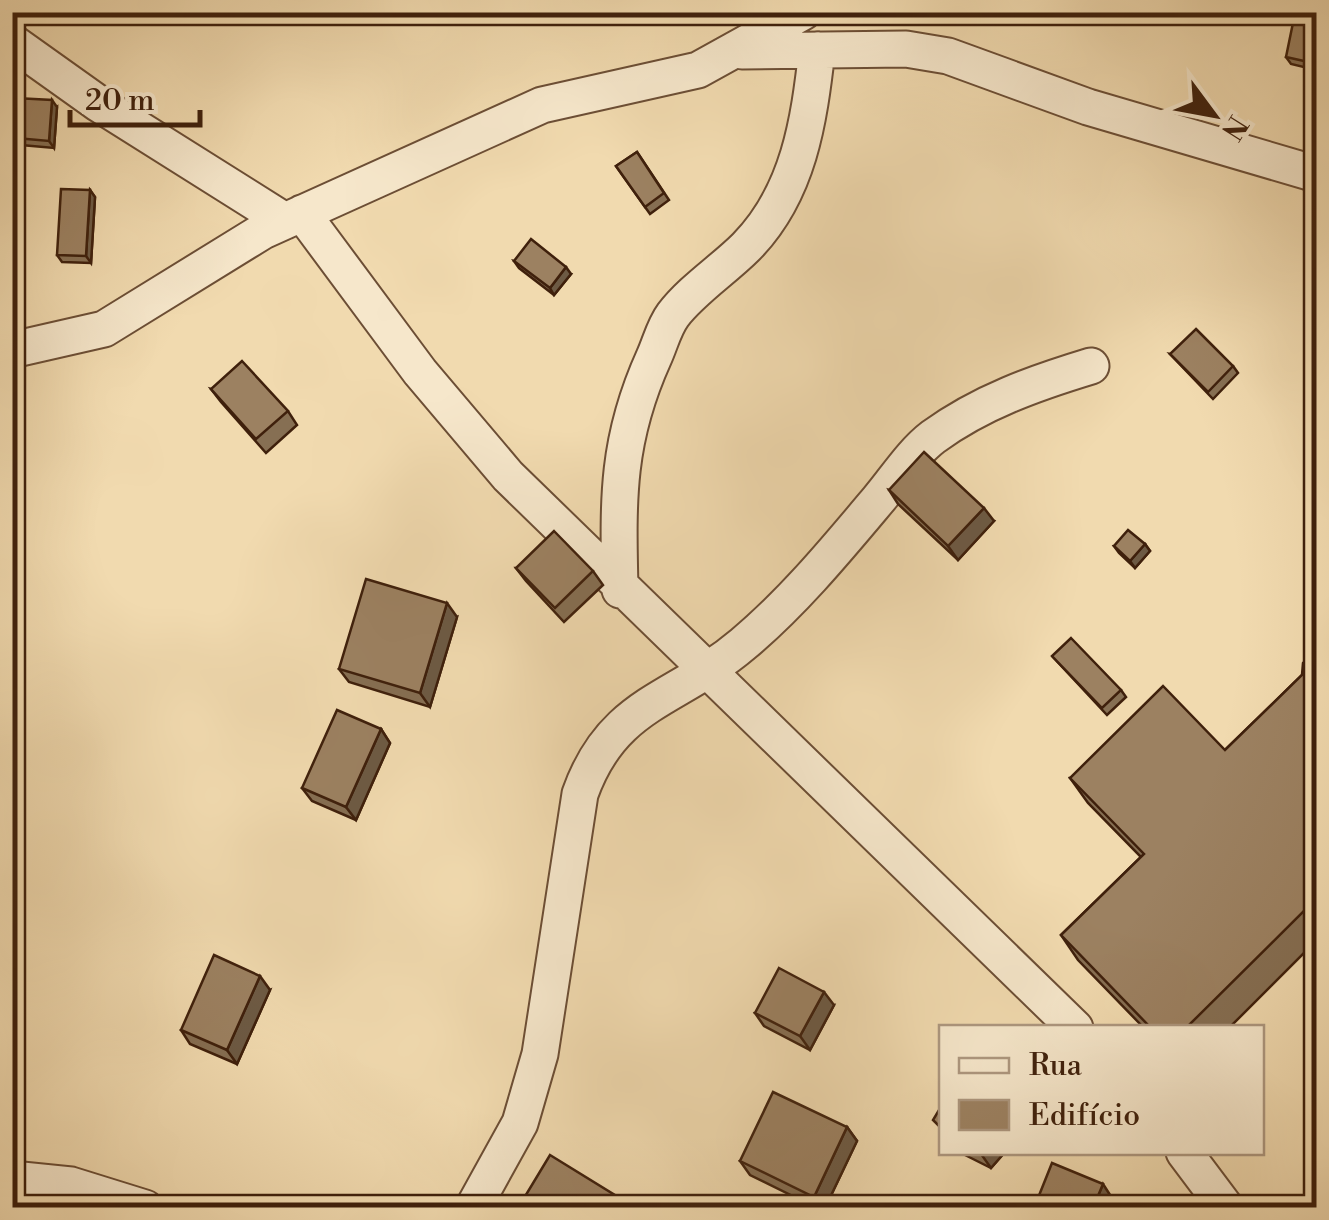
<svg xmlns="http://www.w3.org/2000/svg" width="1329" height="1220" font-family="'Libre Bodoni',serif">
	<style>
		.lines { fill: none; stroke-linecap: round; stroke-linejoin: round }
		.minor-casing { stroke: #6c4e35; stroke-width: 39 }
		.minor { stroke: #f6e7cb; stroke-width: 35 }
		.wall { fill: #866f53; stroke: #3f200c; stroke-width: 2.5 }
		.shaded-wall { fill: #6d5a44; stroke: #3f200c; stroke-width: 2.5 }
		.building { fill: #9c8161; stroke: #3f200c; stroke-width: 2.5 }
	</style>
	<rect width="100%" height="100%" fill="#f1daaf"/>
	<filter id="stains"><feTurbulence type="fractalNoise" baseFrequency=".002" numOctaves="4"/><feColorMatrix values="0 0 0 0 .2 0 0 0 0 .09 0 0 0 0 .02 0 0 0 .5 -.17"/></filter>
	<radialGradient id="worn" r=".72"><stop offset=".6" stop-color="#630" stop-opacity="0"/><stop offset="1" stop-color="#630" stop-opacity=".3"/></radialGradient>
	<g class="lines">
		<!-- minor casing -->
		<g class="minor-casing">
			<path id="minor" d="M12,42l87,62 186,117
				M742,51l164,-2 42,7 140,51 228,67
				M302,213l118,159 88,104 567,552
				M12,350l92,-21 159,-98 279,-126 156,-35 105,-58
				M620,590c-2,-90 -4,-149 34,-233 6,-13 10,-30 19,-42 19,-25 50,-45 73,-68 53,-54 63,-126 71,-197
				M1184,1152l42,56
				M12,1179l59,6 74,23
				M473,1208l47,-85 20,-69 40,-260c33,-93 96,-93 163,-150 50,-42 93,-94 135,-144 17,-20 34,-47 55,-63 48,-35 102,-54 158,-71"/>
		</g>
		<!-- minor -->
		<use href="#minor" class="minor"/>
	</g>
	<!-- wall -->
	<path class="wall" d="M1316,18v52l-25,-6 -5,-7z
		M57,107l-3,41 -33,-3 -5,-7z
		M637,152l32,48 -19,14 -34,-48z
		M90,190l5,7 -4,66 -29,-1 -5,-7z
		M514,261l57,13 -17,21 -35,-27z
		M1170,354l63,12 5,7 -25,26z
		M211,389l77,22 9,14 -31,28 -45,-51z
		M889,490l105,31 -36,39 -60,-56z
		M1145,544l5,7 -15,17 -16,-15 -5,-7z
		M516,568l77,3 10,14 -39,37 -38,-41z
		M457,617l-27,90 -81,-25 -10,-13z
		M1316,650v291l-87,87h-85l-66,-68 -17,-25 80,-78 -53,-54 -18,-25 155,-28 77,-75z
		M1052,656l69,34 5,7 -19,18z
		M381,729l9,14 -34,77 -44,-19 -10,-13z
		M270,990l-33,74 -47,-20 -9,-14z
		M834,1005l-24,45 -46,-24 -9,-13z
		M847,1127l10,14 -32,67h-8l-67,-33 -10,-14z
		M959,1152h46l-14,16z"/>
	<!-- shaded-wall -->
	<path class="shaded-wall" d="M52,100l5,7 -3,41 -5,-7z
		M90,190l5,7 -4,66 -5,-7z
		M566,267l5,7 -17,21 -4,-7z
		M984,508l10,13 -36,39 -10,-14z
		M1145,544l5,7 -15,17 -5,-7z
		M447,603l10,14 -27,90 -10,-14z
		M381,729l9,14 -34,77 -10,-13z
		M260,976l10,14 -33,74 -10,-14z
		M824,992l10,13 -24,45 -10,-14z
		M847,1127l10,14 -32,67h-4l-7,-11z
		M983,1152h22l-14,16 -10,-14z
		M1103,1184l9,14 -4,10h-15z
		M618,1197l7,11h-14z"/>
	<!-- building -->
	<path class="building" d="M1295,13l21,5v27l-3,18 -27,-6z
		M15,98l37,2 -3,41 -33,-3z
		M637,152l27,41 -19,14 -29,-41z
		M61,189l29,1 -4,66 -29,-1z
		M531,239l35,28 -16,21 -36,-27z
		M1196,329l37,37 -25,26 -38,-38z
		M242,361l46,50 -32,28 -45,-50z
		M924,452l60,56 -36,38 -59,-56z
		M1128,530l17,14 -15,17 -16,-15z
		M554,531l39,40 -38,37 -39,-40z
		M366,579l81,24 -27,90 -81,-24z
		M1071,638l50,52 -19,18 -50,-52z
		M1316,650v249l-130,129h-35l-90,-93 83,-81 -74,-76 93,-92 62,64 77,-75 1,-12z
		M337,710l44,19 -35,78 -44,-19z
		M214,955l46,21 -33,74 -46,-20z
		M779,968l45,24 -24,44 -45,-23z
		M773,1092l74,35 -33,70 -74,-36z
		M942,1105v24l-9,-9z
		M550,1155l68,42 -7,11h-93z
		M1052,1163l51,21 -10,24h-59z"/>
	<!-- margin -->
	<rect width="1329" height="1220" fill="none" stroke="#f1daaf" stroke-width="50"/>
	<rect x="15" y="15" width="1299" height="1190" fill="none" stroke="#3f200c" stroke-width="5"/>
	<rect x="25" y="25" width="1279" height="1170" fill="none" stroke="#3f200c" stroke-width="2.5"/>
	<!-- legend -->
	<rect x="939" y="1025" width="325" height="130" fill="#f6e7cb" stroke="#ad977f" stroke-width="2.5"/>
	<rect x="959" y="1058" width="50" height="15" fill="#f6e7cb" stroke="#ad977f" stroke-width="2.5"/>
	<text x="1029" y="1075" font-size="30" fill="#3f200c">Rua</text>
	<rect x="959" y="1100" width="50" height="30" fill="#9c8161" stroke="#ad977f" stroke-width="2.5"/>
	<text x="1029" y="1125" font-size="30" fill="#3f200c">Edifício</text>
	<!-- north arrow -->
	<g transform="translate(1214 115) rotate(122)" stroke="#f6e7cb" stroke-width="8" paint-order="stroke">
	<path d="M0-8L18 38L0 25L-18 38Z" fill="#3f200c"/>
	<text y="-15" font-size="28" font-weight="bold" text-anchor="middle" fill="#3f200c">N</text>
	</g>
	<!-- scale -->
	<path d="M70 110v15h130v-15" fill="none" stroke="#3f200c" stroke-width="5"/>
	<text x="85" y="110" font-size="30" fill="#3f200c" stroke="#f6e7cb" stroke-width="8" paint-order="stroke">20 m</text>
	<rect width="100%" height="100%" filter="url(#stains)"/>
	<rect width="100%" height="100%" fill="url(#worn)"/>
</svg>
